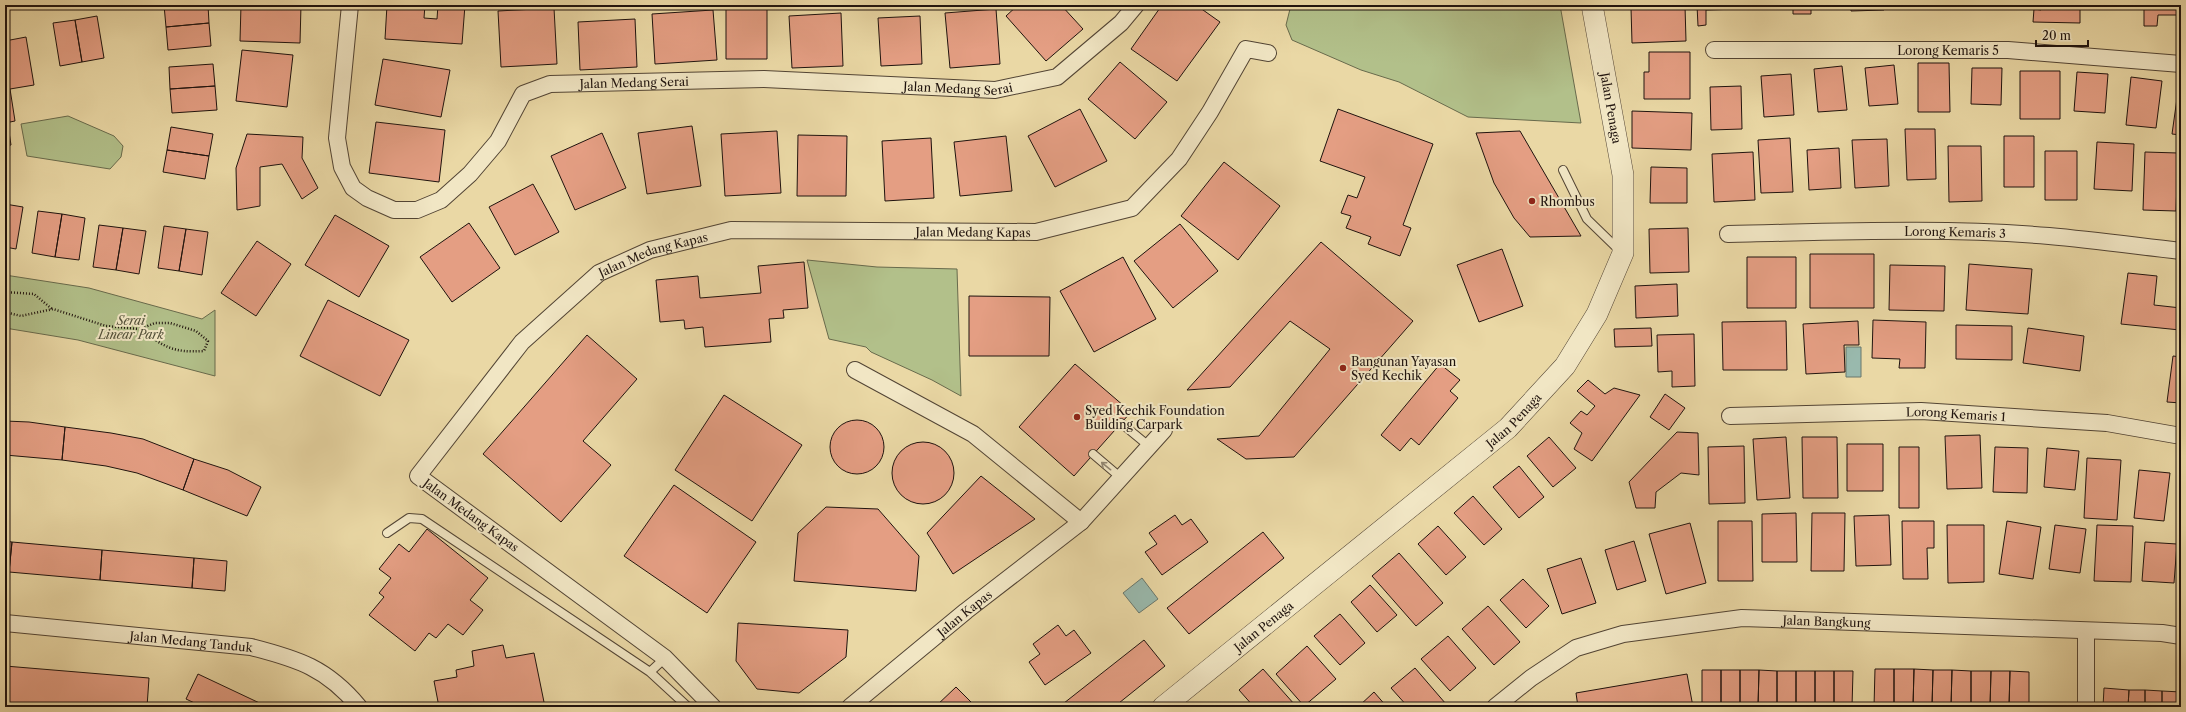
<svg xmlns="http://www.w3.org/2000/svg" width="2186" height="712" font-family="'Libre Caslon Text',serif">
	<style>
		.green { fill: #b2c08a; stroke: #686a4c }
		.water { fill: #99b9ad; stroke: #68776d }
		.building { fill: #e49e83; stroke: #1f130e }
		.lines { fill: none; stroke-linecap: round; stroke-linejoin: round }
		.service-casing { stroke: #524434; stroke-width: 10 }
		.minor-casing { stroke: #524434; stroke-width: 18 }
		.tertiary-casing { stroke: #524434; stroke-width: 22 }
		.path { stroke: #1f130e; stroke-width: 2.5; stroke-dasharray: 1 2; stroke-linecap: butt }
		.service { stroke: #f1e6c4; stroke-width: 8 }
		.minor { stroke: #f1e6c4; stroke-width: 16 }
		.tertiary { stroke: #f1e6c4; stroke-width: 21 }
		.oneway { stroke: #928772 }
		.poi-dot { fill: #8f2418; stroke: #f1e6c4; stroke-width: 1.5 }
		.labels { text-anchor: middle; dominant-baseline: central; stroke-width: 4; stroke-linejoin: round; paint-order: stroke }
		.street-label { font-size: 12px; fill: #1f130e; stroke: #f1e6c4 }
		.poi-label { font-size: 12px; fill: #1f130e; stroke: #f1e6c4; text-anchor: start }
		.park-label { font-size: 12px; font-style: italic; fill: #525039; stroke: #f1e6c4 }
	</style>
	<rect width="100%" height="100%" fill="#ead8a5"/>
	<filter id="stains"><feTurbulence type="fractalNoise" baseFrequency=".005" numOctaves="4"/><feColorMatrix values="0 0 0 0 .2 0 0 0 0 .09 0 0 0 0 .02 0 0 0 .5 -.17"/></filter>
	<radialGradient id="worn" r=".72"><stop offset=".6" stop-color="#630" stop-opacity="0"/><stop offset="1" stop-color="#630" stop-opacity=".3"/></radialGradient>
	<!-- green -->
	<path class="green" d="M1291,5h269l21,118 -113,-6 -69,-35 -38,-12 -69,-30 -6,-15z
		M68,116l46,20 9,10 -2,11 -11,12 -83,-13 -6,-32z
		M807,260l70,7 80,2 4,127 -29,-16 -61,-28 -5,-5 -37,-8z
		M5,275l84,13 113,31 13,-9v66l-137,-36 -73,-12z"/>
	<!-- water -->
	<path class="water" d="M1846,347h15v30h-15z
		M1142,578l16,21 -19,14 -16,-20z"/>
	<!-- building -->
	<path class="building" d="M164,5h44l1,18 -43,4z
		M241,5h60l-1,38 -60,-2z
		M387,5h38l-1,13 13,1 1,-14h27l-3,39 -77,-5z
		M726,5h41v54h-41z
		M1018,5h43l22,24 -37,32 -40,-45z
		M1162,5h34l24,17 -43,59 -46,-32z
		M1697,5h43v4l-34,1v15l-8,1z
		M1793,5h18v9h-18z
		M1851,5h32l1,5 -33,1z
		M2042,5h38v18l-47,-1 1,-13 7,1z
		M2144,5h35v10h-21l-1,11h-13z
		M1685,6l1,35 -54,2 -1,-35z
		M554,8l3,56 -56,3 -3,-56z
		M996,9l4,55 -50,4 -5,-55z
		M713,10l4,50 -62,4 -3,-50z
		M841,13l2,53 -51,2 -3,-52z
		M97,16l7,42 -22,4 -7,-42z
		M920,16l2,48 -41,2 -3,-48z
		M635,19l2,48 -57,3 -2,-48z
		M75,20l7,42 -22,4 -7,-43z
		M209,23l2,23 -43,4 -2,-23z
		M26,37l8,48 -24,4 5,32 -10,2v-82z
		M242,50l51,5 -6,52 -51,-6z
		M1649,52h41v47h-46v-27h5z
		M383,59l67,11 -9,47 -66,-12z
		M1120,62l47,40 -32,37 -47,-40z
		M1918,63h31l1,49h-32z
		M213,64l2,22 -45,3 -1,-22z
		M1894,65l4,39 -29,2 -4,-38z
		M1842,66l5,44 -29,2 -4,-43z
		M1972,68h30l-1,37 -30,-1z
		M2020,71h40v48h-40z
		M2077,72l31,2 -3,39 -31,-2z
		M1791,74l3,41 -30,2 -3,-41z
		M2131,77l31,4 -6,47 -30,-3z
		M2179,84h2v51l-9,-1z
		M215,86l2,24 -45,3 -2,-24z
		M1741,86l1,43 -31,1 -1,-43z
		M1080,109l27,52 -52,26 -27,-51z
		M1338,109l95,35 -30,81 8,3 -11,28 -32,-12 3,-7 -25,-9 5,-12 -10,-3 7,-18 9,3 8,-21 -45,-16z
		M1632,111l60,2 -1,37 -59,-2z
		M376,122l69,8 -6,52 -70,-9z
		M692,126l9,60 -54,8 -9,-61z
		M171,127l42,7 -4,22 -42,-6z
		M1905,129h30l1,50 -29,1z
		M777,131l4,62 -56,3 -4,-62z
		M1520,131l61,105 -51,1 -16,-19 -20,-35 -18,-50z
		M9,132l2,13 -6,1v-13z
		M602,133l24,55 -51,22 -24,-54z
		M247,134l56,3 -1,21 16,30 -16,11 -20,-35 -22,3v39l-23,4 -1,-42z
		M798,135l49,1 -1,60h-49z
		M1006,136l6,55 -52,5 -6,-54z
		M2004,136h30v51h-30z
		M931,138l3,60 -49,3 -3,-60z
		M1790,138l3,54 -32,1 -3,-53z
		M1887,139l2,47 -34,2 -3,-48z
		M2097,142l37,2 -2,47 -38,-2z
		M1948,146h33l1,55 -33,1z
		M1839,148l2,40 -32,2 -2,-40z
		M167,150l42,6 -4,23 -42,-7z
		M2045,151h32v49h-32z
		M1753,152l2,48 -41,2 -2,-48z
		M2145,152l33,1 -2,58 -33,-1z
		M1224,162l56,44 -42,54 -57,-44z
		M1651,167l36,1v35h-37z
		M533,184l26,48 -44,23 -26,-48z
		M5,204l18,3 -7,42 -11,-2z
		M38,211l24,3 -7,43 -23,-4z
		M62,214l23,4 -6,42 -24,-3z
		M335,215l54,31 -30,51 -54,-32z
		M469,223l31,45 -48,34 -32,-45z
		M1180,224l38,47 -45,37 -39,-47z
		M99,225l24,3 -7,42 -23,-3z
		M164,226l22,3 -7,42 -21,-3z
		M123,228l23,3 -7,43 -23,-4z
		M1688,228l1,44 -39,1 -1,-44z
		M186,229l22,3 -6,43 -23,-4z
		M257,241l34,23 -35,52 -35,-23z
		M1321,242l92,79 -119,136 -48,2 -29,-20 42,-3 71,-87 -40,-28 -60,66 -43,3z
		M1502,249l21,57 -44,16 -22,-57z
		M1810,254h64v54h-64z
		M1123,257l33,62 -62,33 -34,-61z
		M1747,257h49v51h-49z
		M804,262l4,46 -25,2 1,8 -15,1 2,23 -66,5 -2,-20 -18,2 -1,-9 -24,2 -4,-42 42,-4 2,22 61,-5 -3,-27z
		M1969,264l63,5 -4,45 -62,-4z
		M1890,265l55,1 -1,45 -55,-1z
		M2128,273l29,3 -3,29 27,3 -1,22 -59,-6z
		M1677,284l1,32 -42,2 -1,-32z
		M969,296l81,1 -1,59h-80z
		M328,300l81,40 -29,56 -80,-40z
		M1873,320l53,2 -1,46h-26l1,-9 -28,-1z
		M1786,321l1,49h-64l-1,-48z
		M1858,321l1,24h-15l1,27 -39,2 -3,-50z
		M1956,325l56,1v34l-56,-1z
		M1651,328l1,18 -37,1 -1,-18z
		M2028,328l56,8 -4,35 -57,-8z
		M1694,334l1,52 -23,1v-16l-14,1 -1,-37z
		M587,335l50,44 -54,62 28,24 -50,57 -78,-68z
		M2173,356l8,1v46l-14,-1z
		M1075,364l56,48 -57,64 -55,-49z
		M1440,364l20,16 -10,11 8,7 -39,47 -8,-7 -11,13 -19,-16z
		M1588,380l17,14 9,-6 26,7 -48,66 -18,-12 8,-16 -12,-10 11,-12 6,4 8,-9 -18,-15z
		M1665,394l20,14 -16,22 -19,-13z
		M724,395l78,50 -50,76 -77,-51z
		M830 447a27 27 0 1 1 54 0a27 27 0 1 1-54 0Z
		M5,421l24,1 36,5 -3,33 -57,-5z
		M65,427l46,6 32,6 51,20 -11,31 -46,-17 -31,-7 -44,-6z
		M1677,432l21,1 1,42 -18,-2 -25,19 -1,16h-19l-7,-26z
		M1980,435l2,53 -35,1 -2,-53z
		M1549,437l27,31 -23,19 -26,-31z
		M1786,437l4,61 -33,2 -4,-61z
		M1802,437h35l1,61h-35z
		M892 473a31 31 0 1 1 62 0a31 31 0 1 1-62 0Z
		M1847,444h36v47h-36z
		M1744,446l1,57 -36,1 -1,-57z
		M1899,447h20v61h-20z
		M1995,447l33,1 -1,45 -34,-1z
		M2047,448l32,3 -4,39 -31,-3z
		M2087,458l34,2 -4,60 -33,-2z
		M194,459l34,11 33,17 -14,29 -64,-26z
		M1519,466l25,31 -25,21 -26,-31z
		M2139,470l31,3 -6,48 -30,-3z
		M981,476l54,43 -82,55 -26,-41z
		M674,485l82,57 -49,71 -83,-57z
		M1473,496l29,33 -18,16 -30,-32z
		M826,507l52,2 41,47 -3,35 -122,-10 4,-48z
		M1796,513l1,49h-35v-48z
		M1812,513h33l-1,58h-33z
		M1175,515l7,10 9,-6 17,23 -46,33 -17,-23 12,-8 -8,-11z
		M1889,515l2,50 -35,1 -2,-50z
		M1718,521h34l1,60h-35z
		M1902,521h32v27h-7l1,31h-25z
		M2007,521l34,6 -8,52 -34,-5z
		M1690,523l16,60 -40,11 -17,-60z
		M1947,525h37v57l-36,1z
		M2055,525l31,4 -6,44 -31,-4z
		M2097,525l36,1 -2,56 -37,-1z
		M1438,526l28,31 -20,18 -28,-31z
		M427,529l61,49 -18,22 13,10 -20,25 -15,-11 -12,14 -7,-5 -14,18 -46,-36 15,-18 -5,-4 12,-15 -12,-9 20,-25 10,8z
		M1263,532l21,26 -95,76 -22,-26z
		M5,541l7,1 -3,30 -4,-1z
		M1634,541l12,40 -29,9 -12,-40z
		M12,542l90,8 -2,30 -91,-8z
		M2145,542l32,2 -3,39 -32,-2z
		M102,550l92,8 -2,30 -92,-8z
		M1399,553l44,50 -27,23 -44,-50z
		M194,558l33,3 -2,30 -33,-3z
		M1581,558l15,45 -34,11 -15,-45z
		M1523,579l26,27 -23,22 -26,-28z
		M1370,585l27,30 -20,17 -26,-30z
		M1488,606l32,36 -26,23 -32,-36z
		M1340,614l25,29 -25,22 -26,-29z
		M738,623l110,7 -2,27 -47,36 -42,-4 -21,-28z
		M1058,625l8,11 8,-6 17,23 -46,32 -16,-23 11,-8 -7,-10z
		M1448,636l28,32 -26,23 -29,-32z
		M1144,640l21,26 -51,41h-55z
		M503,645l3,13 28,-5 11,54h-106l-5,-26 23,-4 -1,-7 18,-4 -2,-15z
		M1307,646l29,33 -32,27 -28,-32z
		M5,666l144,12 -2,29h-142z
		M1415,668l31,36 -4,3h-34l-17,-19z
		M1263,669l32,36 -2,2h-39l-15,-17z
		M1875,669h19v38h-20z
		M1894,669h20l-1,38h-19z
		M1914,669l19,1 -1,37h-19z
		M1702,670h19v37h-19z
		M1721,670h19v37h-19z
		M1740,670h19l-1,37h-18z
		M1759,670l18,1v36h-19z
		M1933,670h19l-1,37h-19z
		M1952,670l19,1v36h-20z
		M1777,671h19v36h-19z
		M1796,671h19v36h-19z
		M1815,671h19v36h-19z
		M1834,671h19l-1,36h-18z
		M1971,671h20l-1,36h-19z
		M1991,671h19l-1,36h-19z
		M2010,671l19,1v35h-20z
		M198,674l70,33h-65l-17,-8z
		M1687,674l6,33h-115l-2,-14z
		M956,687l20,20h-41z
		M2104,688l25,2 -1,17h-25z
		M2129,690h16v17h-17z
		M2145,690l17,1v16h-17z
		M2162,691l19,1v15h-19z
		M1374,692l13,15h-29z"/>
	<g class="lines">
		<!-- service casing -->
		<g class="service-casing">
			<path id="service" d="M1563,170l24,49 33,32
				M1121,423l29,24
				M1093,454l27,23
				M387,533l22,-15 13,1 228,153 38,35
				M650,672l15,-14"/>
		</g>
		<!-- minor casing -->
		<g class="minor-casing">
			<g id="minor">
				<path id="s1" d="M350,5l-13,133 5,29 11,21 14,10 27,12h23l24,-10 29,-26 28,-33 25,-47 27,-10 214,-5 231,11 62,-13 64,-54 15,-18"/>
				<path id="s2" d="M1714,50h294l173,14"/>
				<path id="s3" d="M1728,234c106,-2 214,-7 321,2 44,4 88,10 132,15"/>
				<path d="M855,370l118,64 108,88"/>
				<path id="s4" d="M1730,416l191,-5 186,12 74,13"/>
				<path id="s5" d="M5,623l246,24c47,12 76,21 108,60"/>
				<path d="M2086,632v75"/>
				<path id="s6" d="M713,707l-48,-49 -247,-182 104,-134 77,-69 51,-23 81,-20 305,2 96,-24 47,-49 31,-47 36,-63 22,4"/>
				<path id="s7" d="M850,707l116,-96 115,-89 83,-92"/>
				<path id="s8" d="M1495,707l36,-29 45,-30 47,-14 119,-16 420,15 19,3"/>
			</g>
		</g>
		<!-- tertiary casing -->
		<g class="tertiary-casing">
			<g id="tertiary">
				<path id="s9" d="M1163,707l345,-279 57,-62 32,-52 26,-61v-78l-31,-170"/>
			</g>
		</g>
		<!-- path -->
		<path class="path" d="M5,292l29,2 18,15
			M5,312l16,4 32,-7 53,17 34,3 15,-6h15l26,8 12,10 -4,10c-31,2 -40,-4 -64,-22"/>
		<!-- service -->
		<use href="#service" class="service"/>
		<!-- minor -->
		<use href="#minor" class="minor"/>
		<!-- tertiary -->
		<use href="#tertiary" class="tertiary"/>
	</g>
	<!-- one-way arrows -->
	<defs><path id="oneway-shaft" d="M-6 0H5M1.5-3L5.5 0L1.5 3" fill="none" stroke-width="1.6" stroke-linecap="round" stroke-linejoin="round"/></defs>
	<use class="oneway" href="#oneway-shaft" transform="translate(1106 466) rotate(-141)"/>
	<!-- markers -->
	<g class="poi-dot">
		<circle cx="1532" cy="201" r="4"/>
		<circle cx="1343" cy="368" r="4"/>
		<circle cx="1077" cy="417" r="4"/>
	</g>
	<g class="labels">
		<!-- street labels -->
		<g class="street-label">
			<text stroke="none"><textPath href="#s2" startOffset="234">Lorong Kemaris 5</textPath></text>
			<text stroke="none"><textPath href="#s1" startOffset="531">Jalan Medang Serai</textPath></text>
			<text stroke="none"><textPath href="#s1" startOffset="855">Jalan Medang Serai</textPath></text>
			<text transform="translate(1611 108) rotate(80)">Jalan Penaga</text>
			<text stroke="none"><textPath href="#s6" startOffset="1030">Jalan Medang Kapas</textPath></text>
			<text stroke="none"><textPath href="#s3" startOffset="227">Lorong Kemaris 3</textPath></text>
			<text stroke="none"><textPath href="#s6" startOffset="706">Jalan Medang Kapas</textPath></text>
			<text stroke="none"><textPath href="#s4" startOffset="226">Lorong Kemaris 1</textPath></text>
			<text stroke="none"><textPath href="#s9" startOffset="453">Jalan Penaga</textPath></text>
			<text transform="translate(471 515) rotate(36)">Jalan Medang Kapas</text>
			<text stroke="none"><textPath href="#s7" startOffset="148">Jalan Kapas</textPath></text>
			<text stroke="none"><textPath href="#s8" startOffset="354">Jalan Bangkung</textPath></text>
			<text stroke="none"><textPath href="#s9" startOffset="129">Jalan Penaga</textPath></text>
			<text stroke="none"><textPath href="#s5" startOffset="187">Jalan Medang Tanduk</textPath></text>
		</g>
		<!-- poi labels -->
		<g class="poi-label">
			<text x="1540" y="201">Rhombus</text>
			<text x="1351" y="361">Bangunan Yayasan<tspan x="1351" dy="14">Syed Kechik</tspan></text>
			<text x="1085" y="410">Syed Kechik Foundation<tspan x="1085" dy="14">Building Carpark</tspan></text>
		</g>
		<!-- park labels -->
		<g class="park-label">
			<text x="131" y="320">Serai<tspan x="131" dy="14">Linear Park</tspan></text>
		</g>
	</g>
	<!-- margin -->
	<rect width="2186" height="712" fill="none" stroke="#ead8a5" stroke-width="20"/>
	<rect x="6" y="6" width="2174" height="700" fill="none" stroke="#1f130e" stroke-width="2"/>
	<rect x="10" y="10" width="2166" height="692" fill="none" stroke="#1f130e"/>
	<!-- scale -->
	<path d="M2036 40v6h52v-6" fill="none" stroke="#1f130e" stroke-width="2"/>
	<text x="2042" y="40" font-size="12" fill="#1f130e" stroke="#f1e6c4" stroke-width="3" paint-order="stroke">20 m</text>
	<rect width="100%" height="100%" filter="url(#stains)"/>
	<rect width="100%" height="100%" fill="url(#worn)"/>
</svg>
